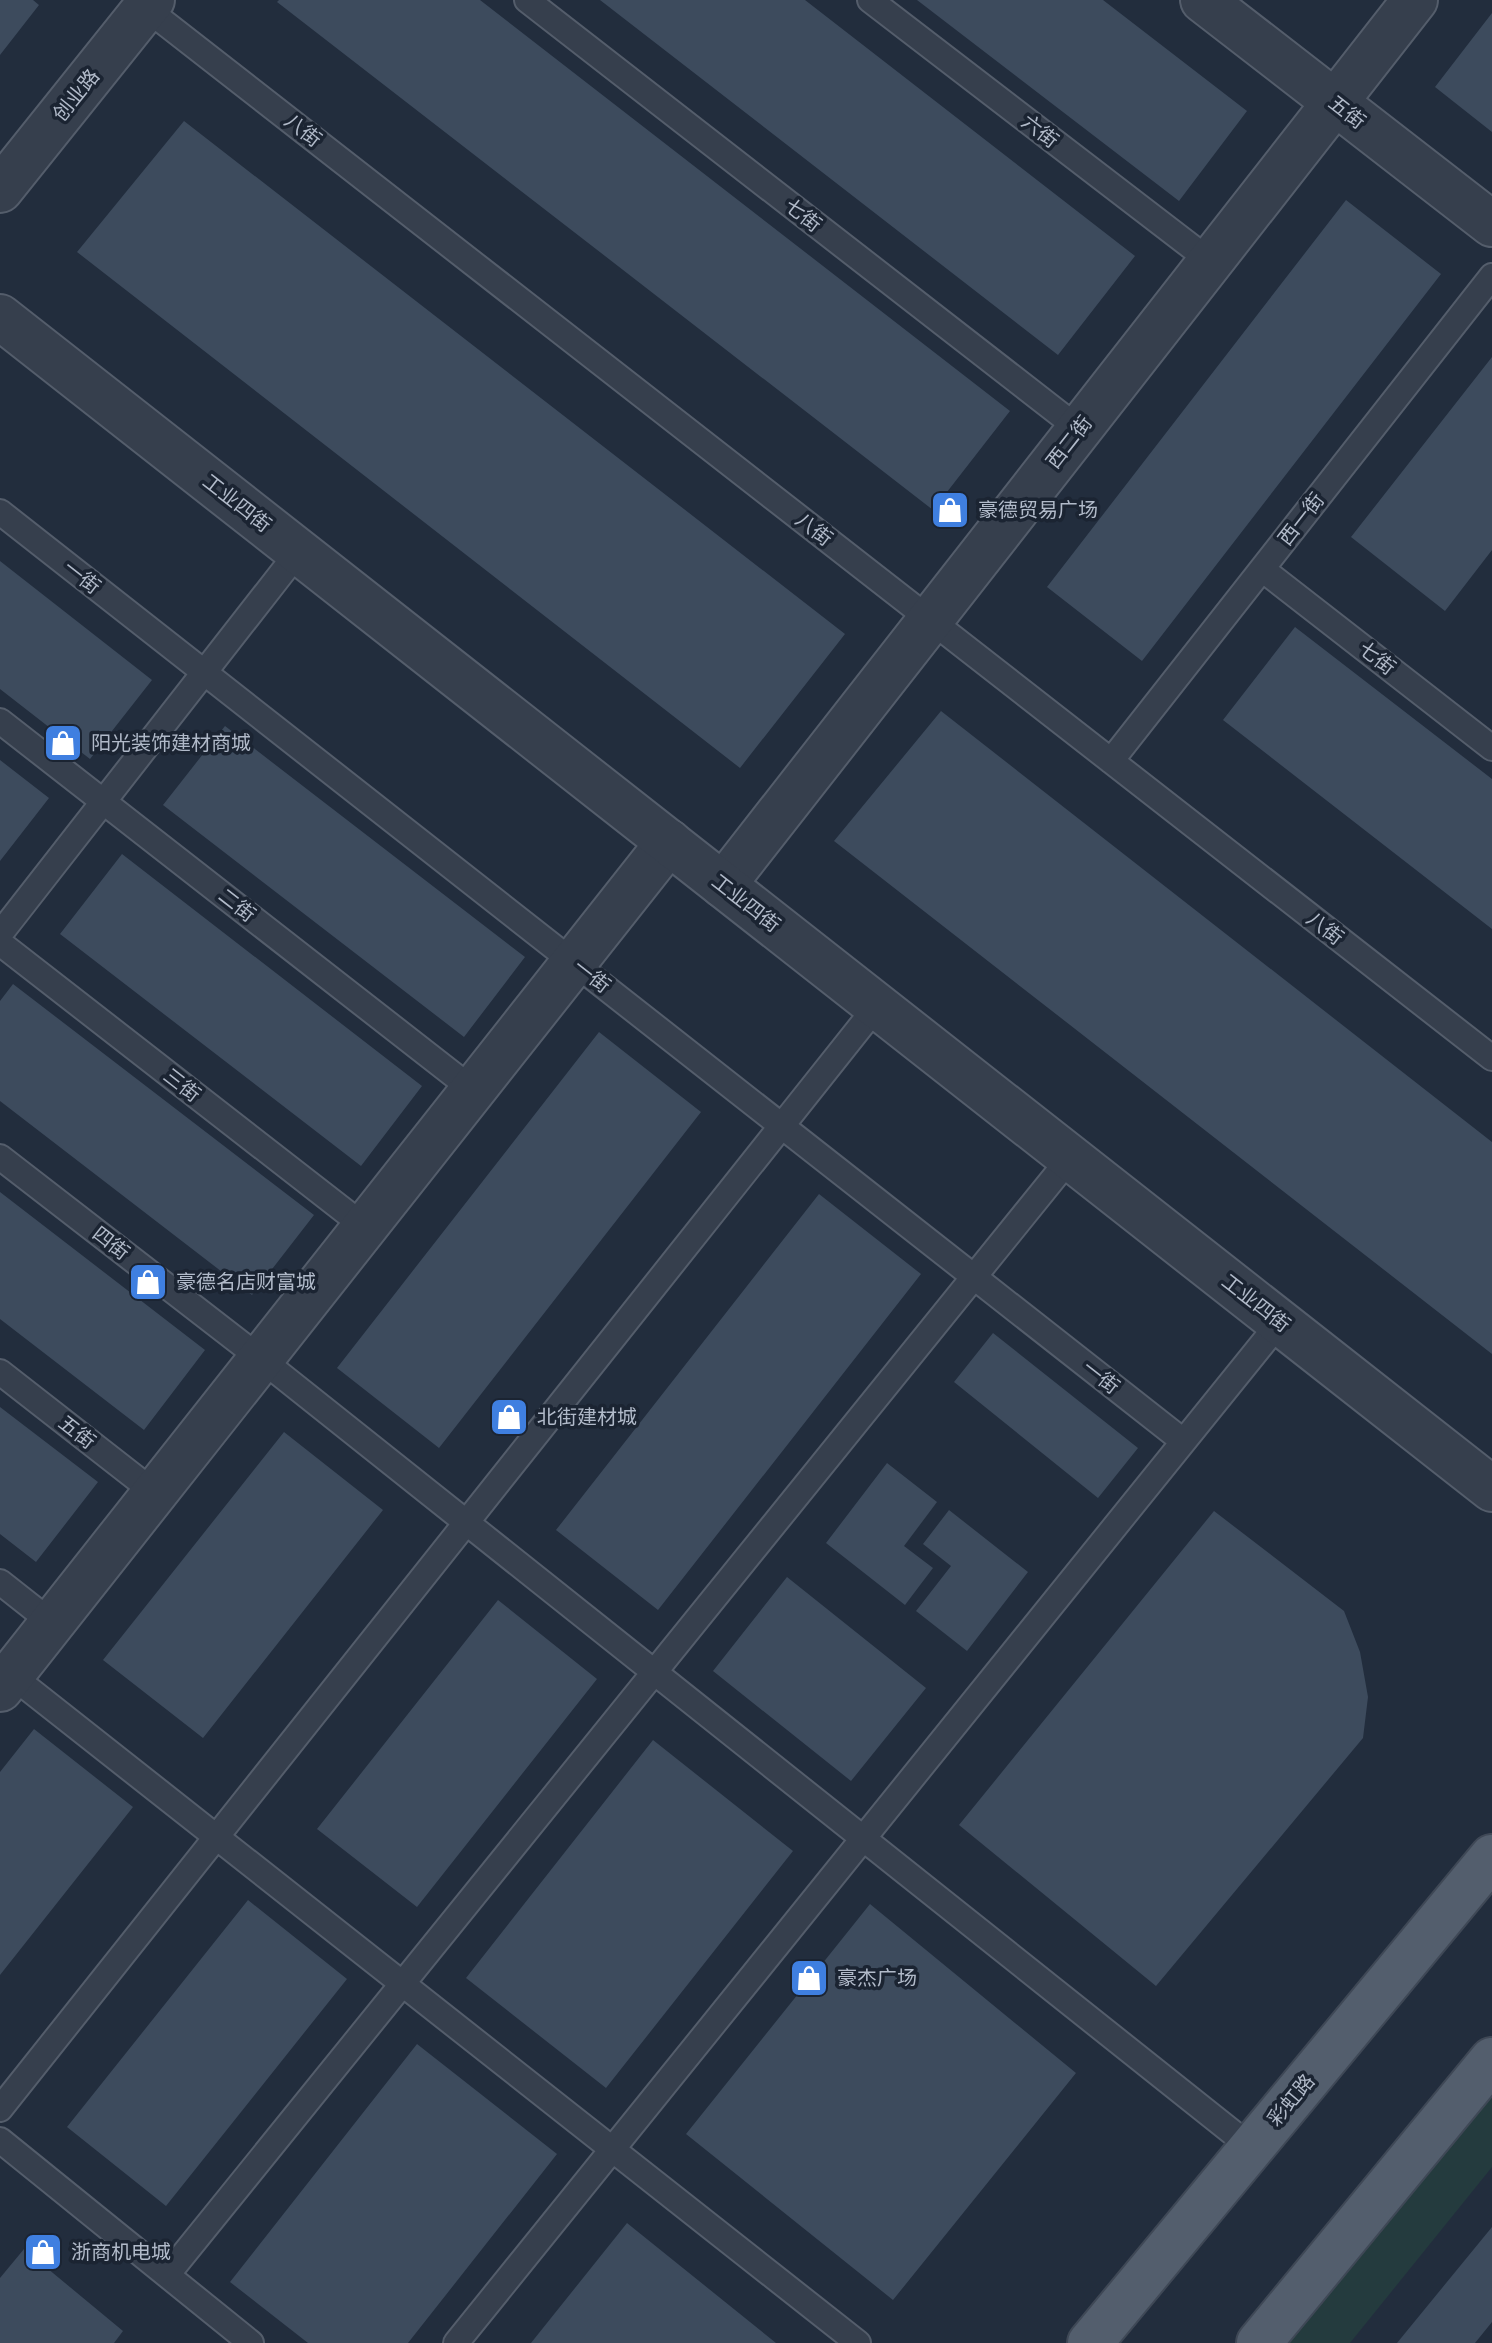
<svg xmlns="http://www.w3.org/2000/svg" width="1492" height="2343" font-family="'Fira Sans','Noto Sans SC',sans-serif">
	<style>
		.green { fill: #243b3e }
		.building { fill: #3d4b5d }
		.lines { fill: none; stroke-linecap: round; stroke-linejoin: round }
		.service-casing { stroke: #545d6b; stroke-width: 28 }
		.minor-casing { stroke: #545d6b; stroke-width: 48 }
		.tertiary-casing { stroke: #545d6b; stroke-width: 48 }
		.primary-casing { stroke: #3f4856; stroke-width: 48 }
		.service { stroke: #363f4d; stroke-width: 24 }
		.minor { stroke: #363f4d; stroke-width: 44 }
		.tertiary { stroke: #363f4d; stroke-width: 44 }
		.primary { stroke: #535e6d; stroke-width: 44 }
		.labels { text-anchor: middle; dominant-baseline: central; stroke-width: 7; stroke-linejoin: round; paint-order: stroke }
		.street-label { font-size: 20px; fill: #b1bac9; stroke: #1b2432 }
		.poi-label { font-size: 20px; fill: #b1bac9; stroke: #1b2432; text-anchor: start }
	</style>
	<rect width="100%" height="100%" fill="#222d3d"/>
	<!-- green -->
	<path class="green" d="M1492,2092v75l-142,176h-66z"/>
	<!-- building -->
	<path class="building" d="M0,0h33l6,5 -39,50z
		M279,0h201l530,411 -77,99 -656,-508z
		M600,0h205l330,256 -77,99z
		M917,0h186l144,111 -68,90z
		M1492,13v119l-57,-45z
		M184,121l661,513 -105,134 -663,-516z
		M1346,200l95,74 -299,387 -95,-74z
		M1492,357v193l-47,61 -94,-74z
		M0,561l152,119 -62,79 -90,-70z
		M1295,627l197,152v150l-269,-209z
		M941,711l551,431v212l-658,-513z
		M225,726l300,231 -61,80 -301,-232z
		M0,760l49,38 -49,63z
		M122,854l300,232 -61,80 -301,-232z
		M13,984l301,231 -62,80 -252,-194v-100z
		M599,1032l102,80 -262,336 -102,-80z
		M0,1192l205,158 -61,80 -144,-111z
		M819,1194l102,80 -263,336 -102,-80z
		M993,1333l145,115 -40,50 -144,-116z
		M0,1407l98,75 -62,80 -36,-28z
		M284,1432l99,78 -180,228 -100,-78z
		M887,1463l50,39 -33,44 29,22 -28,37 -79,-62z
		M949,1510l79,62 -61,79 -51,-40 35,-45 -28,-22z
		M1214,1511l130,100 16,41 8,45 -5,41 -207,248 -197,-161z
		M787,1577l139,111 -75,93 -138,-110z
		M498,1600l99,79 -180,228 -100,-78z
		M34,1729l99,78 -133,168v-203z
		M653,1740l140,111 -187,237 -140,-110z
		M248,1900l99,79 -181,227 -99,-79z
		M870,1904l206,169 -183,227 -207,-166z
		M417,2044l140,110 -149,189h-100l-78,-61z
		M627,2223l123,99 26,21h-245z
		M1492,2227v95l-17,21h-78z
		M24,2249l99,82 -9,12h-114v-65z"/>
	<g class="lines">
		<!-- service casing -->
		<g class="service-casing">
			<path id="service" d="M527,0l552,429
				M870,0l340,261
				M138,2l1354,1056
				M0,512l1183,929
				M1262,569l230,179
				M0,721l473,369
				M1111,761l381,-485
				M0,934l299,-383
				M0,943l365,284
				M0,1157l261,202 991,789
				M0,1372l155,121
				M0,1582l52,41
				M11,1675l847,668
				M0,2109l877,-1103
				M0,2140l251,203
				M167,2275l903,-1117
				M456,2343l824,-1021"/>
		</g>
		<!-- minor casing -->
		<g class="minor-casing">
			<path id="minor" d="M1203,0l289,224
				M0,190l152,-190
				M723,885l692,-885
				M0,1689l669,-847"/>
		</g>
		<!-- tertiary casing -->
		<g class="tertiary-casing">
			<path id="tertiary" d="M0,317l1492,1172"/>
		</g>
		<!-- primary casing -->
		<g class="primary-casing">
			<path id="primary" d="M1090,2343l402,-486
				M1259,2343l233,-283"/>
		</g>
		<!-- service -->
		<use href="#service" class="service"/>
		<!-- minor -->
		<use href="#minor" class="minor"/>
		<!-- tertiary -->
		<use href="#tertiary" class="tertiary"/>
		<!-- primary -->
		<use href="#primary" class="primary"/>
	</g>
	<!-- icons -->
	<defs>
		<g id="shop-square" transform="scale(2)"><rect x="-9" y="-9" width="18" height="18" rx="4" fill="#3f7fe0" stroke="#1b2432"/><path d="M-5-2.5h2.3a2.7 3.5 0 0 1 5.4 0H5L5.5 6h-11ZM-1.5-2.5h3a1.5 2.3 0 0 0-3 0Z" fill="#fff"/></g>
	</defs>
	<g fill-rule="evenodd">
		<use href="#shop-square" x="950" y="510"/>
		<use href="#shop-square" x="63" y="743"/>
		<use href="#shop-square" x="148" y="1282"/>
		<use href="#shop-square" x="509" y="1417"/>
		<use href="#shop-square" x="809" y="1978"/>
		<use href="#shop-square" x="43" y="2252"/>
	</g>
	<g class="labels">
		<!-- street labels -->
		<g class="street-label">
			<text transform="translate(76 95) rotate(-51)">创业路</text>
			<text transform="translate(1347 112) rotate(38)">五街</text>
			<text transform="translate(303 130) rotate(38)">八街</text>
			<text transform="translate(1040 131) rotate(38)">六街</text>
			<text transform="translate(803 215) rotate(38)">七街</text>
			<text transform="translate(1069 442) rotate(-52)">西二街</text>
			<text transform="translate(237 503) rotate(38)">工业四街</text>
			<text transform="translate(1301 519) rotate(-52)">西一街</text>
			<text transform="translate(814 529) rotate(38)">八街</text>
			<text transform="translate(82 577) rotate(38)">一街</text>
			<text transform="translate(1377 658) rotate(38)">七街</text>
			<text transform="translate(746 903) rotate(38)">工业四街</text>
			<text transform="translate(237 905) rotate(38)">二街</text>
			<text transform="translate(1325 928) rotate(38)">八街</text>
			<text transform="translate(592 976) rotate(38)">一街</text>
			<text transform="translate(182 1085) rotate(38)">三街</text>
			<text transform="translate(111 1243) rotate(38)">四街</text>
			<text transform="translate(1256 1303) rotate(38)">工业四街</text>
			<text transform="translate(1101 1377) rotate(38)">一街</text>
			<text transform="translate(77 1432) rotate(38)">五街</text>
			<text transform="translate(1291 2100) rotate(-50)">彩虹路</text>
		</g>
		<!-- poi labels -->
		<g class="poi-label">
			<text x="978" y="510">豪德贸易广场</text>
			<text x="91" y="743">阳光装饰建材商城</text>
			<text x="176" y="1282">豪德名店财富城</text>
			<text x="537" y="1417">北街建材城</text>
			<text x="837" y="1978">豪杰广场</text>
			<text x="71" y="2252">浙商机电城</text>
		</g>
	</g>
</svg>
